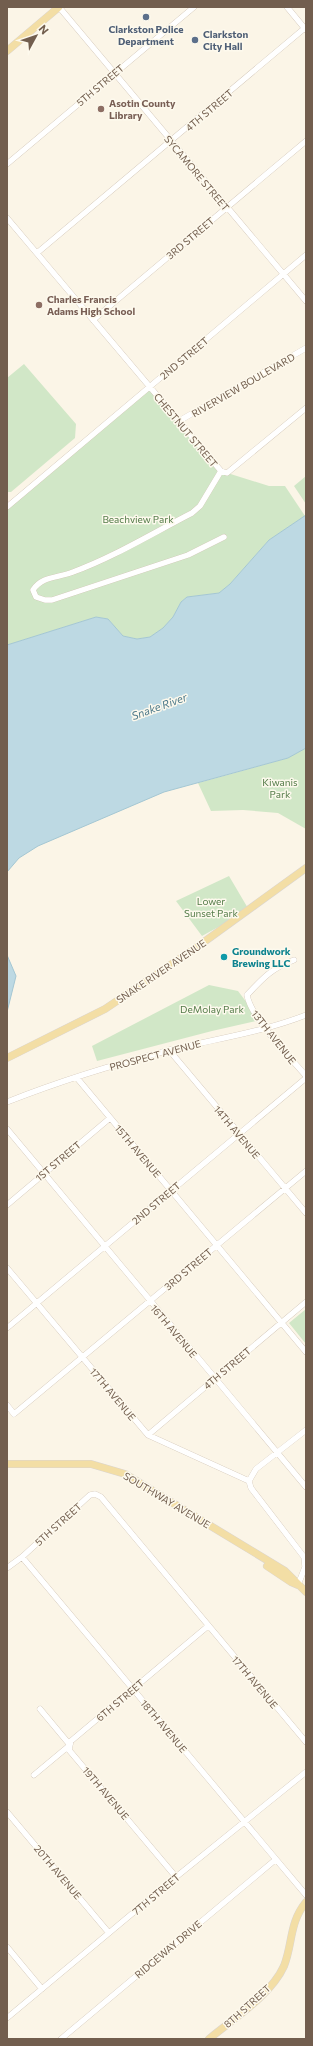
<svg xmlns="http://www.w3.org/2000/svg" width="313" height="2046" font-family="Commissioner,sans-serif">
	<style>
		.green { fill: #d1e7c7 }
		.water { fill: #bdd9e3; stroke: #a4c7d3 }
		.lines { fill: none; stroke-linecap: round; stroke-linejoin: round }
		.minor-casing { stroke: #ccbeae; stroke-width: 6 }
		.major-casing { stroke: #dad5d1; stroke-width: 8 }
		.minor { stroke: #fff; stroke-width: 5.5 }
		.major { stroke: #f3dea5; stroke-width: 7 }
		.service-dot { fill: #5c6f8a; stroke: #fdf9ed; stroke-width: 1.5 }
		.education-dot { fill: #8d6e63; stroke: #fdf9ed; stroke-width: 1.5 }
		.culture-dot { fill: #0f9aa8; stroke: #fdf9ed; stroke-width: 1.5 }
		.labels { text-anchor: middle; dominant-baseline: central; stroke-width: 3; stroke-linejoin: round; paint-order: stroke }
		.service-label { font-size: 10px; font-weight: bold; fill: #4e5e75; stroke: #fdf9ed }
		.street-label { font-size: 10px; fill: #725e4e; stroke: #fdf9ed }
		.education-label { font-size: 10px; font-weight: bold; fill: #785e54; stroke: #fdf9ed; text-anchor: start }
		.park-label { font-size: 10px; fill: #547c49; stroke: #fdf9ed }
		.culture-label { font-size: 10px; font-weight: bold; fill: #0d838f; stroke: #fdf9ed; text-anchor: start }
		.water-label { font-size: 11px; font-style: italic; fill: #4c798a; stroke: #fdf9ed }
	</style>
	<rect width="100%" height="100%" fill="#fbf5e7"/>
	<!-- green -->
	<path class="green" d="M24,364l52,60 -1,14 -64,54h-4v-114z
		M150,387l71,84 48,15h16l20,30 -36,24 -39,44 -11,9 -32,4 -6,5 -8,15 -10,11 -13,9 -13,2 -14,-3 -15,-17 -12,-2 -89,28v-138z
		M306,476v28l-12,-18z
		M306,748v81l-28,-16 -35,-3 -32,1 -13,-28 90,-25z
		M229,876l20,34 -47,26 -26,-35z
		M209,985l29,6 22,29 -48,11 -115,30 -5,-15z
		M306,1309v35l-17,-21z"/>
	<!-- water -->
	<path class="water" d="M306,515v233l-18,10 -124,34 -126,54 -19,12 -12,14v-227l89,-28 12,2 15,17 14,3 13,-2 13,-9 10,-11 8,-15 6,-5 32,-4 11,-9 39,-44z
		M7,955l9,21 -9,36z"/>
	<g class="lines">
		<!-- minor casing -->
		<g class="minor-casing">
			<path id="minor" d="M59,7l247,294
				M287,7l19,23
				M7,164l187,-157
				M7,218l214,253 -21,35 -8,7c-39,20 -78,44 -119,59 -15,6 -31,4 -40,18l3,7 9,3h7l136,-45 36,-18
				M37,253l269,-226
				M93,320l213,-179
				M179,421l127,-73
				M221,471l6,2 79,-65
				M7,507l299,-252
				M294,960c-22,8 -31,18 -47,35 4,23 43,62 59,81
				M169,1050l137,163
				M77,1078l229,274
				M7,1102c53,-21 108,-38 163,-52 45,-11 93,-18 136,-35
				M7,1129l299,358
				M7,1205l103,-87
				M7,1268l141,167 101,46
				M7,1328l299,-250
				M7,1405l7,9 292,-243
				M148,1435l158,-133
				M249,1481l2,7 53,69 1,10 -7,18
				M249,1481l7,-12 50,-39
				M22,1557l284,338
				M7,1568l15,-11 68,-62 5,-1 6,3 205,245
				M40,1709l30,36 -1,5 107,127
				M34,1775l36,-30 1,-4 137,-115
				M7,1812l102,121
				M7,1947l35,42
				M7,2018l169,-141 130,-105
				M61,2039l214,-179"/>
		</g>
		<!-- major casing -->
		<g class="major-casing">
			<path id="major" d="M7,51l52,-44
				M7,1058l98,-49 92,-62 109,-79
				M7,1464h84l34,10 160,97 21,21
				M267,1566l24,16 7,3
				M209,2039c24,-20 62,-44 75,-73 9,-23 5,-43 22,-64"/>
		</g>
		<!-- minor -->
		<use href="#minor" class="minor"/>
		<!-- major -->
		<use href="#major" class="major"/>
	</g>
	<!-- markers -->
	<g class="service-dot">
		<circle cx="146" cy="17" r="4"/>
		<circle cx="195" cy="40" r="4"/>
	</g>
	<g class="education-dot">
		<circle cx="101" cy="109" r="4"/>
		<circle cx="39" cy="305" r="4"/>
	</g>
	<circle class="culture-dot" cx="224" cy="957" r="4"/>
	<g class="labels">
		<!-- service labels -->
		<g class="service-label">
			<text x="146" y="29">Clarkston Police<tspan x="146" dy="12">Department</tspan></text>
			<text x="203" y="34" text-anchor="start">Clarkston<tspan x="203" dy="12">City Hall</tspan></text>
		</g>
		<!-- street labels -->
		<g class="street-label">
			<text transform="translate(100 85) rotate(-40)">5TH STREET</text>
			<text transform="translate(209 110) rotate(-40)">4TH STREET</text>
			<text transform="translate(197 173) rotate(50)">SYCAMORE STREET</text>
			<text transform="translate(190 238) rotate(-40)">3RD STREET</text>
			<text transform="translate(184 358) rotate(-40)">2ND STREET</text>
			<text transform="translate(243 385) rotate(-30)">RIVERVIEW BOULEVARD</text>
			<text transform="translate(186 430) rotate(50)">CHESTNUT STREET</text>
			<text transform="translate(161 971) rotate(-34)">SNAKE RIVER AVENUE</text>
			<text transform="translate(274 1037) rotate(52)">13TH AVENUE</text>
			<text transform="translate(155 1055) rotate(-15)">PROSPECT AVENUE</text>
			<text transform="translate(237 1132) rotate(50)">14TH AVENUE</text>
			<text transform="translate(138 1151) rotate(50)">15TH AVENUE</text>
			<text transform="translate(58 1161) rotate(-40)">1ST STREET</text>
			<text transform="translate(156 1203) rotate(-40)">2ND STREET</text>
			<text transform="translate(188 1269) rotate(-40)">3RD STREET</text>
			<text transform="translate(174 1331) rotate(50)">16TH AVENUE</text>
			<text transform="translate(227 1368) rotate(-40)">4TH STREET</text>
			<text transform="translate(113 1394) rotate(50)">17TH AVENUE</text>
			<text transform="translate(167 1500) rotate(31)">SOUTHWAY AVENUE</text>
			<text transform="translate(58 1524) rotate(-42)">5TH STREET</text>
			<text transform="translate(255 1682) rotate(50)">17TH AVENUE</text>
			<text transform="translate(120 1700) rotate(-40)">6TH STREET</text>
			<text transform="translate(164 1726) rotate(50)">18TH AVENUE</text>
			<text transform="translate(106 1793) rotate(50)">19TH AVENUE</text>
			<text transform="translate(58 1872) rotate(50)">20TH AVENUE</text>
			<text transform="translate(156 1894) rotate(-40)">7TH STREET</text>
			<text transform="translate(168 1949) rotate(-40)">RIDGEWAY DRIVE</text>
			<text transform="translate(247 2006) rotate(-42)">8TH STREET</text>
		</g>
		<!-- education labels -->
		<g class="education-label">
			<text x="109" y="103">Asotin County<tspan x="109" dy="12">Library</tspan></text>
			<text x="47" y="299">Charles Francis<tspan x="47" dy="12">Adams High School</tspan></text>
		</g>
		<!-- park labels -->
		<g class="park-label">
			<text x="138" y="519">Beachview Park</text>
			<text x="280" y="782">Kiwanis<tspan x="280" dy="12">Park</tspan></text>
			<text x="211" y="901">Lower<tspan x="211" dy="12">Sunset Park</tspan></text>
			<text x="212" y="1009">DeMolay Park</text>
		</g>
		<!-- culture labels -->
		<g class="culture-label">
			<text x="232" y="951">Groundwork<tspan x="232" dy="12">Brewing LLC</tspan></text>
		</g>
		<!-- water labels -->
		<g class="water-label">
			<text transform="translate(159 706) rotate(-20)">Snake River</text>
		</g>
	</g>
	<!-- border -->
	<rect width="313" height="2046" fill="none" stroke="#725e4e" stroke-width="16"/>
	<!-- north arrow -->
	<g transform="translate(36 36) rotate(50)" stroke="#fdf9ed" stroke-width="3" paint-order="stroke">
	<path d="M0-3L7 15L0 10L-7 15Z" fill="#725e4e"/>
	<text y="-6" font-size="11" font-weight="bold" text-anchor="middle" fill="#725e4e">N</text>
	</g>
</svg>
